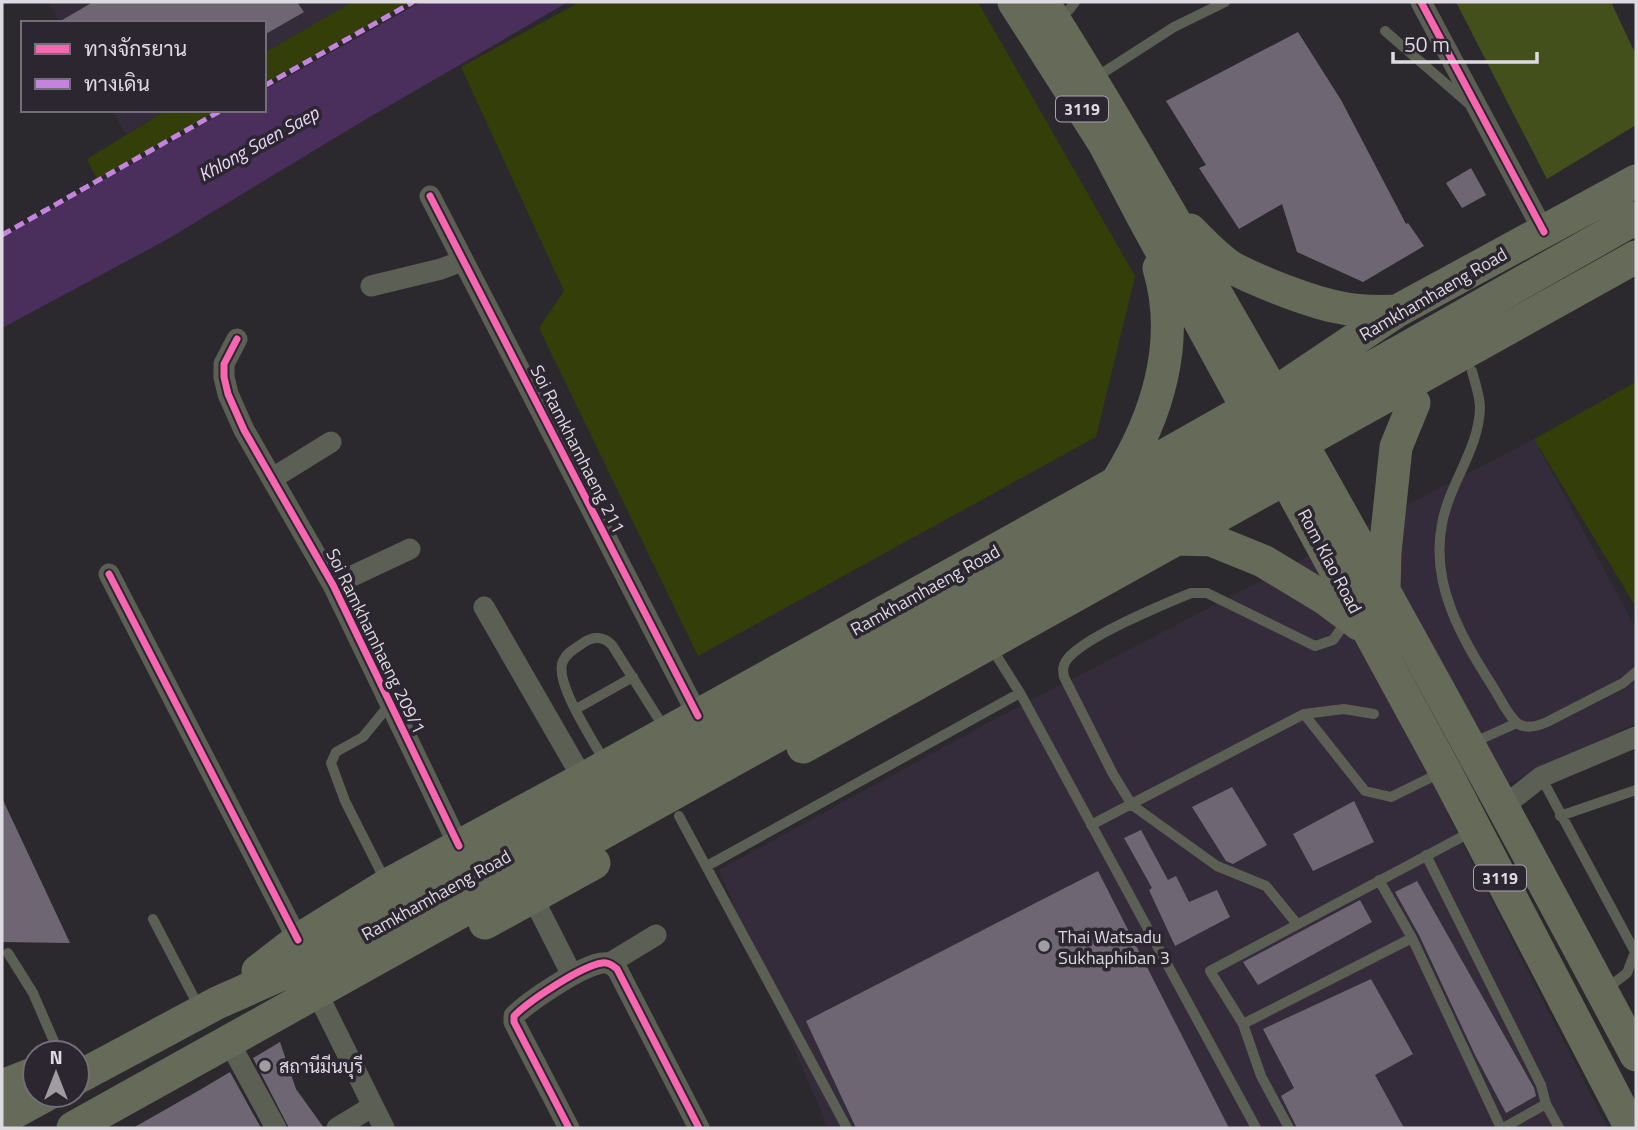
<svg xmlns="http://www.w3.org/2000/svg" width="1638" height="1130" font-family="'Titillium Web',Sarabun,sans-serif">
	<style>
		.built { fill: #352c3b }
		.green { fill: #333e09 }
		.forest { fill: #43501c }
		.water { fill: #4a2f5c }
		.building { fill: #6e6773 }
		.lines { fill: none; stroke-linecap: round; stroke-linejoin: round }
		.lane { stroke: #5c5f53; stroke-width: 10 }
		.street { stroke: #5c5f53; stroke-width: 21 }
		.primary { stroke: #666a58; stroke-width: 33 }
		.quiet { stroke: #c483df; stroke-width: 5; stroke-dasharray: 10 5; stroke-linecap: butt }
		.cycleway-casing { stroke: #2c2631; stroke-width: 11 }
		.cycleway { stroke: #f766af; stroke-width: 7 }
		.poi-dot { fill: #a09ca2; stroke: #2c2631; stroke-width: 2.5 }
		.labels { text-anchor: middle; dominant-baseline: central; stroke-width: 7; stroke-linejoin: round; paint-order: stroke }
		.shield { fill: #2c2631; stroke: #a9a4ac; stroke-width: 2 }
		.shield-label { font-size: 16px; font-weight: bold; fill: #dedae1 }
		.street-label { font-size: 18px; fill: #dedae1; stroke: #2c2631 }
		.poi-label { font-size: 18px; fill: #dedae1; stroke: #2c2631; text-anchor: start }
		.water-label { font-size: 19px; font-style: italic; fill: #e8d6f6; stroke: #2c2631 }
	</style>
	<rect width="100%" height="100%" fill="#2c292e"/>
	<!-- built -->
	<path class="built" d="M48,2h304l-88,51v-30h-203z
		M112,110h55l-41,24z
		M1534,439l102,190v94l-189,90 161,315h-780l-109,-258 280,-153z"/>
	<!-- green -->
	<path class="green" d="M352,2h58l-146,82v-31z
		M580,2h398l157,274 -39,161 -398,219 -159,-328 25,-37 -103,-224z
		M167,110h51l-121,69 -10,-20z
		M1636,382v225l-102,-168z"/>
	<!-- forest -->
	<path class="forest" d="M1456,2h155l25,53v70l-89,54z"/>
	<!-- water -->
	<path class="water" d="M421,2h147l-200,116 -202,122 -164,88v-91l226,-127h36v-20z"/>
	<!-- building -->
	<path class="building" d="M93,2h204l7,10 -40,23v-12h-207z
		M1298,32l43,68 65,124 2,-1 16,23 -61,36 -66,-30 -15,-48 -43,25 -40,-61 7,-3 -40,-64z
		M1471,168l15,27 -24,13 -16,-25z
		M1232,787l35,58 -34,19 -7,-3 -34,-54z
		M2,798l68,145 -68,-1z
		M1354,801l20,41 -61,29 -20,-37z
		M1141,830l27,50 8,-4 13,26 28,-12 13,27 -55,29 -26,-56 3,-2 -28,-50z
		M1098,871l131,257h-373l-50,-107z
		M1417,881l117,207 2,8 -30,17 -31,-58 -56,-120 -24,-43z
		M1360,900l12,22 -114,63 -15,-23z
		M1371,979l42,75 -38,21 29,53h-107l-16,-32 13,-8 -31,-59z
		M280,1042l16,47 28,39h-35l-36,-70z
		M230,1072l31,56h-128l65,-37z"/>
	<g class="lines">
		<!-- lane -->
		<path class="lane" d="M1069,10l6,-8
			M1385,31l83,72
			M1101,74l73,-47 51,-25
			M1472,371c3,12 8,25 8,37 -1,41 -31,76 -38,116 -12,61 20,114 51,163 7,11 14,27 24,36 9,7 21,3 30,-1l76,-39 13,-11
			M991,647l29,46 236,435
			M576,709l57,-32
			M1304,714l61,77 26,6 51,-25
			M1472,743l45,-20
			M606,764c-11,-21 -53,-82 -43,-103 4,-9 13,-13 20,-18 10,-7 20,-7 29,2l53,84
			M1541,777l94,175 -8,21 -22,17
			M679,816l168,312
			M1560,816l76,-26
			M1091,825l213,-111 40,-5 30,5
			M1426,855l115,230 5,19 13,24
			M707,866l313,-173
			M1379,880l33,58 89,190
			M386,882l-41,-81 -14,-38 5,-11 27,-15 27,-33
			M153,919l47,90
			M1297,924l-31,-38 -49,-20 -85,-61 -19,-31 -49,-97c-1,-6 -2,-10 2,-16 14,-22 98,-57 125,-68h16l108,53 18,-6 15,-21
			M1412,938l-169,86 -33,-53 261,-139
			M8,953l25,40 26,60
			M1243,1024l18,52 28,52
			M1503,1128l43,-24"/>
		<!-- street -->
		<path class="street" d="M1421,2l123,230
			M430,196l268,520
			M371,286l70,-17 21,-8
			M237,339l-13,25v13l4,17 16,36 89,155 126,261
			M273,478l58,-36
			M109,574l189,366
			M333,585l77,-36
			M484,607l99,172
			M1504,806l37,-29 95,-40
			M533,898l39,77
			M610,963l46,-28
			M322,1003l62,125
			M228,1040l48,88
			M337,1128l36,-22
			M569,1128l-55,-106v-6c15,-15 67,-50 88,-53 6,-1 10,2 15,6l82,159"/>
		<!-- primary -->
		<path class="primary" d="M1014,2l90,141 40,76 301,552 186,357
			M1043,2c76,120 145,243 216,366 129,227 254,456 377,687
			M1190,230c13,13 26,27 41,37 14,8 29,14 44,20 43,17 75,27 122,24
			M1118,480c39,-63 63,-138 41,-212
			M1179,539l32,1 52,21 63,38 33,25
			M1384,589l1,-37 11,-105 18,-44
			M803,747l467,-260
			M485,923l109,-60
			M258,971l40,-31 89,-55 196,-106 508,-282 182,-103 124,-83 239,-130
			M77,1078l140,-75 83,-37 77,-38 204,-113 1055,-597
			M2,1086l33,-13
			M2,1119l44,-24
			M73,1128l1563,-871"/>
		<!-- quiet -->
		<path class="quiet" d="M264,86l149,-84
			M2,235l220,-125"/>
		<!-- cycleway casing -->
		<g class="cycleway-casing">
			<path id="cycleway" d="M1421,2l123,230
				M430,196l268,520
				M237,339l-13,25v13l4,17 16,36 89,155 126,261
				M109,574l189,366
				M569,1128l-55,-106v-6c15,-15 67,-50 88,-53 6,-1 10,2 15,6l82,159"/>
		</g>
		<!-- cycleway -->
		<use href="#cycleway" class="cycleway"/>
	</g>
	<!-- markers -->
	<g class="poi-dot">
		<circle cx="1044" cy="946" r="7"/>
		<circle cx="265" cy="1066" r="7"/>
	</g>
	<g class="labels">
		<!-- shield labels -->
		<g class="shield">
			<rect x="1056" y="96.5" width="52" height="25" rx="5"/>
			<rect x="1474" y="865.5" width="52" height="25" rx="5"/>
		</g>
		<g class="shield-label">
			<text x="1082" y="109">3119</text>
			<text x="1500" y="878">3119</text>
		</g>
		<!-- street labels -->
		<g class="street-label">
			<text transform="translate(1433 294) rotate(-30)">Ramkhamhaeng Road</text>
			<text transform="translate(578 449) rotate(63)">Soi Ramkhamhaeng 211</text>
			<text transform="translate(1330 561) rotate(62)">Rom Klao Road</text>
			<text transform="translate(925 590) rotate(-29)">Ramkhamhaeng Road</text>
			<text transform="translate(376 641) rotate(64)">Soi Ramkhamhaeng 209/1</text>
			<text transform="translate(436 895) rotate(-29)">Ramkhamhaeng Road</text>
		</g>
		<!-- poi labels -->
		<g class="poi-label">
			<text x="1058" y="936">Thai Watsadu<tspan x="1058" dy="21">Sukhaphiban 3</tspan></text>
			<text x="279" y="1066">สถานีมีนบุรี</text>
		</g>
		<!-- water labels -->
		<g class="water-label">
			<text transform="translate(258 143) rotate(-29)">Khlong Saen Saep</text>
		</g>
	</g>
	<!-- border -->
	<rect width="1638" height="1130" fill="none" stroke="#dedae1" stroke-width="7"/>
	<!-- legend -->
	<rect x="21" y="21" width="245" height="91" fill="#2c2631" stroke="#736e77" stroke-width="2"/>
	<rect x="35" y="44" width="35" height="10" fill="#f766af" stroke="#736e77" stroke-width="2"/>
	<text x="84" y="56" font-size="21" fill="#dedae1">ทางจักรยาน</text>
	<rect x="35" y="79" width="35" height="10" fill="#c483df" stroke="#736e77" stroke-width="2"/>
	<text x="84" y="91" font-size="21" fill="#dedae1">ทางเดิน</text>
	<!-- north arrow -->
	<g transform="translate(56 1074)"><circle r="33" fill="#2c2631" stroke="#736e77" stroke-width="2"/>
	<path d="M0-5L12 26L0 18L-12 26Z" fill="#a09ca2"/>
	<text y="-10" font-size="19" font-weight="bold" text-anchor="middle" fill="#dedae1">N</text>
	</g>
	<!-- scale -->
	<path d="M1393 52v10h144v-10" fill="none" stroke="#dedae1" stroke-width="3.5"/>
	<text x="1404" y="52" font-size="21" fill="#dedae1" stroke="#2c2631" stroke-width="5" paint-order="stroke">50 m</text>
</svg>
